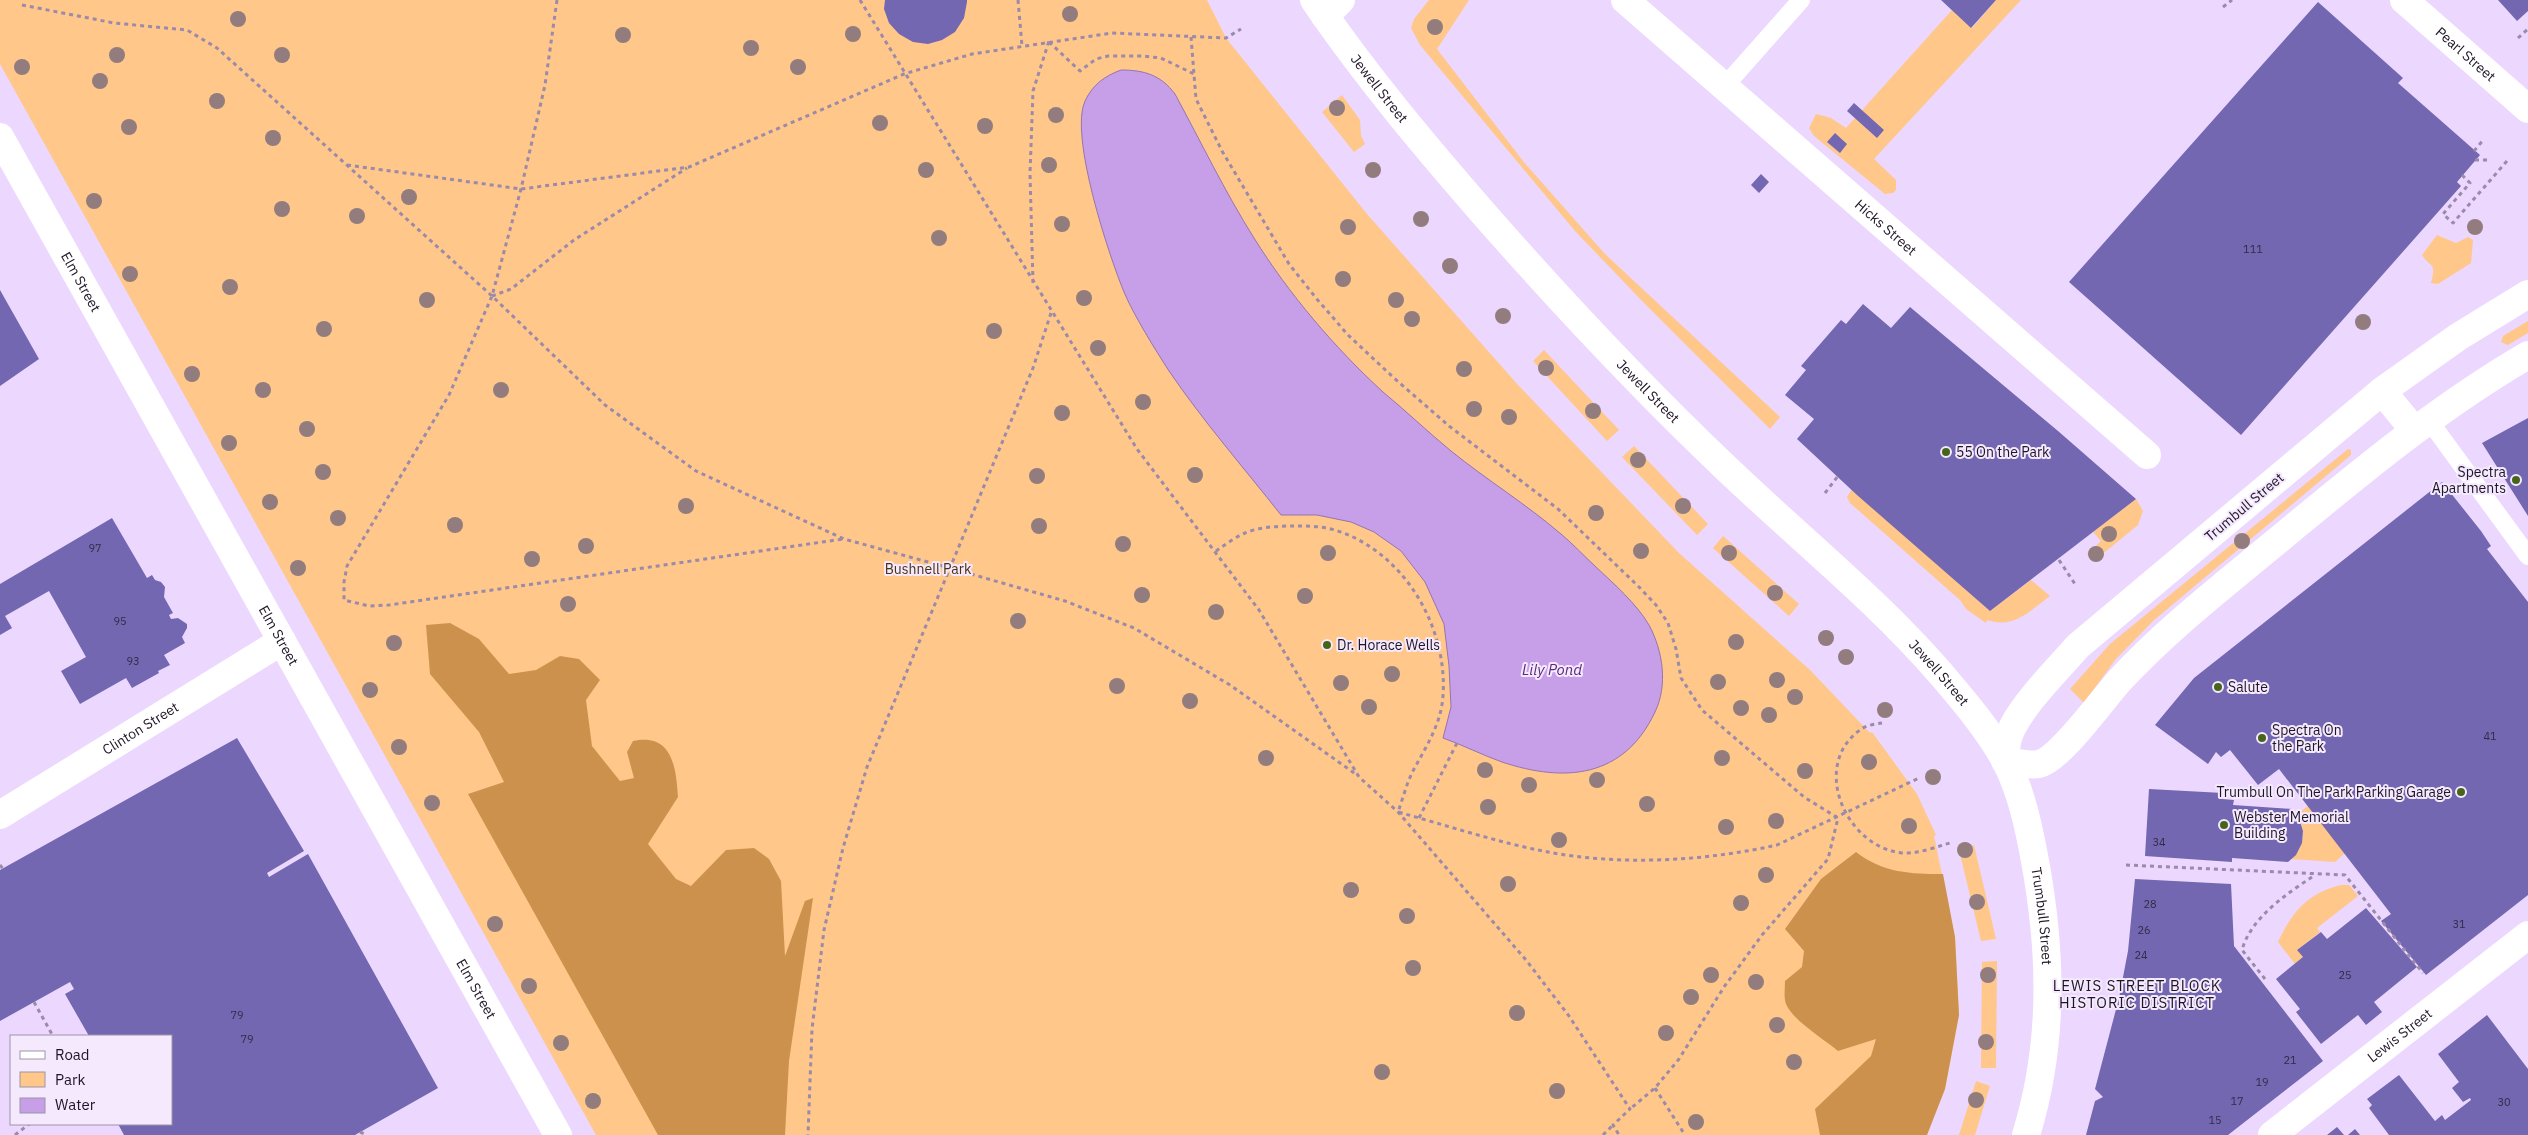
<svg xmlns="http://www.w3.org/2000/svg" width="2528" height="1135" font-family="'IBM Plex Sans',sans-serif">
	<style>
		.green { fill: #ffc789 }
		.forest { fill: #cc924d }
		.water { fill: #c79ee8; stroke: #9475ae }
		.building { fill: #7267b0 }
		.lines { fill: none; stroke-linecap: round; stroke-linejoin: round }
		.path { stroke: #9b8aa9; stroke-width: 3; stroke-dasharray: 4 4; stroke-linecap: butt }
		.service { stroke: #fff; stroke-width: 18 }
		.minor { stroke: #fff; stroke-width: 28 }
		.tertiary { stroke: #fff; stroke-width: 28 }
		.secondary { stroke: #fff; stroke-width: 28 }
		.primary { stroke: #fff; stroke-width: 28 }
		.tree { fill: #927c7d }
		.poi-dot { fill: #47651a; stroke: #f4e9fd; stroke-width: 2 }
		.labels { text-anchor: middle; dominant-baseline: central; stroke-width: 4; stroke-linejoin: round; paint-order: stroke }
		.number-label { font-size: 11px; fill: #332a48 }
		.street-label { font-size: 14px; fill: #1e1526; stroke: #f4e9fd }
		.poi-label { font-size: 14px; fill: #1e1526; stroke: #f4e9fd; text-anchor: start }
		.park-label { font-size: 14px; fill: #493113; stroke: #f4e9fd }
		.water-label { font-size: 15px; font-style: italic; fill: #5d2a7f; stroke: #f4e9fd }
		.neighbourhood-label { font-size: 15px; letter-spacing: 1px; fill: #1e1526; stroke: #f4e9fd }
	</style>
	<rect width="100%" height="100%" fill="#ecd7fe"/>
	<!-- green -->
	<path class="green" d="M0,0h1207l19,38 141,176 151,171 161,168 131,117 60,63 2,-1 45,62 19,41 -2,1 21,101 4,78 -14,74 -18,46h-1331l-596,-1071z
		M1429,0h40l-32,49 86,112 82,93 175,163 -10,12 -125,-125 -70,-73 -155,-186 -9,-17 3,-9z
		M1996,0h25l-147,159 22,21v10l-3,3 -8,1 -71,-58 -5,-8 7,-14 15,4 15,10 106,-118 20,18z
		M1342,95l18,25 1,16 4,8 -11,8 -32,-40z
		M2437,235l19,8 12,-6 5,3 -2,23 -33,21 -7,-1c6,-22 -1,-15 -9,-28z
		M2528,321v12l-20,12 -7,-3 2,-6z
		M1544,350l75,80 -12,11 -74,-80z
		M1634,446l74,78 -11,11 -75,-78z
		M2348,449l3,1v5l-198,166 -38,39 -31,43 -14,-14 40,-45z
		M1852,489l138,122 41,-31 19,16c-20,15 -37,33 -63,24l-1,3 -20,-14 -6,-9 -110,-97 -3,-6z
		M2136,499l7,12 -5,14 -44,36 -7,-7 14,-13 -8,-9z
		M1723,536l76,68 -10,12 -76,-68z
		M2308,806l37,47 -10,9 -44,-3c12,-10 17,-31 5,-44z
		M1974,845l22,94 -15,2 -22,-91z
		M2341,885h8l9,11 -41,32 3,4 -23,18 6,7 -8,7 -17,-22c14,-30 30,-49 63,-57z
		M1997,961l-1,107h-15l1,-106z
		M1976,1081l14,5 -15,49h-16z"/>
	<!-- forest -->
	<path class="forest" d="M450,623l29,16 30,35 27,-4 24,-14 19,3 21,21 -14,20 6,46 28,35 14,-3 -7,-26 6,-11c39,-8 43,25 45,56l-30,47 28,35 15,7 35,-36 28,-2 15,11 12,22 4,75 20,-55 8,-3 -24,163 -4,74h-127l-190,-341 36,-12 -25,-50 -49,-58 -4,-49z
		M1856,852c27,21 55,22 87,22l12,63 4,78 -14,74 -18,46h-107l-5,-26 56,-53 5,-17 -38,12c-14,-12 -51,-34 -53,-51 -1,-6 0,-13 0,-19l17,-14 2,-16 -19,-22 36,-50z"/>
	<!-- water -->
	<path class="water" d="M1121,70c23,0 40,5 54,24 26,48 50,98 79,144 35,56 80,109 129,154 23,19 45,40 68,59 36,29 75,53 110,83 12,10 23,22 35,33 18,17 40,36 53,58 14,26 19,60 6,87 -31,66 -90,71 -153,50 -20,-7 -39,-17 -59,-24l8,-31 -2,-41 -5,-42 -19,-42 -24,-31 -27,-19 -23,-10 -34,-7h-36c-37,-47 -78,-94 -112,-144 -13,-20 -36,-57 -45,-79 -15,-36 -55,-157 -39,-191 8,-17 20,-25 36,-31z"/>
	<!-- building -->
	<path class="building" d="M885,0h82v2l-3,16 -9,14 -13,8 -14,4 -15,-2 -14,-8 -10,-11 -5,-14z
		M1941,0h55l-25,28z
		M2498,0h30v11l-11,10z
		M2318,2l85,76 -5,5 82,72 -23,27 4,4 -220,249 -172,-153z
		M1854,103l30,27 -7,8 -30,-27z
		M1835,133l12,11 -7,9 -13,-11z
		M1761,174l8,8 -10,11 -8,-8z
		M0,290l39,69 -39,27z
		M1863,304l28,24 19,-21 148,124 78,68 -146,112 -133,-116 -60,-56 17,-20 -29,-24 21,-25 -5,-4 40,-46 5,4z
		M2528,418v98l-46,-73z
		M2442,482l39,49 10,15 -4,3 41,53v293l-102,80 -45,-54 10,-7 -112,-145 -21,16 -28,-35 -9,7 -5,-5 -8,12 -53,-39 39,-47z
		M112,518l35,60 5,-3 3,5 6,2 4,5 -1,10 9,16 -4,2 2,4 7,-1 9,6v4l-5,9 3,6 -21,12 6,10 -12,6 1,2 -27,15 -6,-10 -46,26 -19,-33 25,-14 -37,-66 -44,25 7,12 -12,7v-51z
		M237,738l67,113 -37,22 2,4 39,-23 130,234 -83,47h-231l-6,-11h53v-88h-82l-24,-42 9,-5 -4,-7 -70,39v-151z
		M2149,789l74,4 -1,6 12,1 -1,5 59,4 7,9 4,13 -1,12 -6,12 -8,7 -56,-4v4l-87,-6z
		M2135,879l96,5 3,62 89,115 -95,74h-142l9,-34 8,-4 -8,-8 24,-91 9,-47z
		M2366,908l51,59 -43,35 8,10 -16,13 -8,-10 -37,29 -25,-32 4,-3 -24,-30 27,-22 -6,-7 24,-18 6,7z
		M2487,1015l41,54v66h-139l-20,-27 3,-3 -5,-6 32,-24 36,46 7,-6 3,5 26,-20 -1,-2 -7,4 -11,-14 7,-6 -21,-28z
		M2337,1127l7,8h-17z
		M2355,1129l5,6h-12z"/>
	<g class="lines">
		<!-- path -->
		<path class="path" d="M557,0l-12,85 -24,104 -29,107 -43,99 -102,171 -3,16v18l25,6 20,-1 454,-66
			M860,0l277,449 122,161 100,167 39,35 128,148 43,56 61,93 -17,16 6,10
			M1018,0l4,46
			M22,5l92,18 73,7 30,18 275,248 113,109 91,66 148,68 106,29 -83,199 -24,81 -19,82 -12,99 -4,106
			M2223,7l9,-7
			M1191,37l5,62 26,52 67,113 27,34 32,37 46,43 55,48 109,83 81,78 17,18 12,18 8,26 5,29 21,32 102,87 34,21 -10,41 -66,76 -38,52 -45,72 -24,29 -25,21
			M2518,38l10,-9
			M1049,42l31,29 16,-12 12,-3h34l19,2 33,16
			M2474,151l10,-12
			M2475,160h15
			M347,165l174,24 168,-22 215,-93 68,-20 140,-21 114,5 15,-9
			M2462,175l8,8 -27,31 10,9 54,-62
			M1033,283l-3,-109 3,-83 16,-50
			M492,296l19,-7 63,-49 113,-72
			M1051,313l-18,55 -83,200 115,33 69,27 96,57 127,90
			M1825,493l13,-17
			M1216,551c9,-6 19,-14 29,-18 14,-6 33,-7 48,-7 14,0 28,0 42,4 68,21 113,96 108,166 -2,28 -16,49 -29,73 -7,13 -11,29 -16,43 47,13 102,31 150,40 72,14 158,9 229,-7l142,-67
			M2059,560l16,24
			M1882,723c-7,1 -16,2 -22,7 -50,36 -14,117 42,123 17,1 33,-6 48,-10
			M1419,818l38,-75
			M0,865l3,4
			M2126,865l219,10 78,98
			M2265,979l-23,-29c9,-33 46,-57 73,-75
			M34,1002l19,34
			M1655,1088l30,47
			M360,1132l7,3
			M15,1135l14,-11
			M1603,1135l10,-10"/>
		<!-- service -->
		<path class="service" d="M1724,87l77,-87
			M2428,419l100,137"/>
		<!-- minor -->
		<g class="minor">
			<path id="s1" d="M1625,0l522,455"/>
			<path id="s2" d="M0,815l282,-174"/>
			<path id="s3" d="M2272,1135l256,-200"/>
		</g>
		<!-- tertiary -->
		<g class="tertiary">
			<path d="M1325,16l16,-16"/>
			<path id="s4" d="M0,137l558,998"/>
		</g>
		<!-- secondary -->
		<g class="secondary">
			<path id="s5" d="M2404,0l124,109"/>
			<path d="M2528,294l-70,43 -76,54 -304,255c-20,23 -61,63 -70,92 -2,7 -2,15 -3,23 10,1 24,5 34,3 21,-5 63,-64 80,-83 48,-52 104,-95 158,-140 81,-67 160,-133 251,-186"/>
			<path d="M2382,391l32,39"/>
		</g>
		<!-- primary -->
		<path class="primary" id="s6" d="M1314,0c53,78 115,151 177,222 75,85 153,168 235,246 72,69 150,131 215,206 23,27 47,55 64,86 16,30 24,68 30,101 17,93 19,183 -9,274"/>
	</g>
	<!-- trees -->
	<g class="tree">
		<circle cx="1070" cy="14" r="8"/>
		<circle cx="238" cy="19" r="8"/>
		<circle cx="1435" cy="27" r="8"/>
		<circle cx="853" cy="34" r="8"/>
		<circle cx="623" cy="35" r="8"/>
		<circle cx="751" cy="48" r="8"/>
		<circle cx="117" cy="55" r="8"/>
		<circle cx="282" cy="55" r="8"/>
		<circle cx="22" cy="67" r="8"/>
		<circle cx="798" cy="67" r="8"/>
		<circle cx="100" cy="81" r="8"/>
		<circle cx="217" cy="101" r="8"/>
		<circle cx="1337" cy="108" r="8"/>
		<circle cx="1056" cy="115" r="8"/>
		<circle cx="880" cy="123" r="8"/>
		<circle cx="985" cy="126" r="8"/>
		<circle cx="129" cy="127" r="8"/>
		<circle cx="273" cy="138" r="8"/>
		<circle cx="1049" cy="165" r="8"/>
		<circle cx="926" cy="170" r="8"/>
		<circle cx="1373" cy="170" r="8"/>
		<circle cx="409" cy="197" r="8"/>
		<circle cx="94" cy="201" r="8"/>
		<circle cx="282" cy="209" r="8"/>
		<circle cx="357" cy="216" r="8"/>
		<circle cx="1421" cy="219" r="8"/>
		<circle cx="1062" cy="224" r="8"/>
		<circle cx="1348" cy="227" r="8"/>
		<circle cx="2475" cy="227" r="8"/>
		<circle cx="939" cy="238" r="8"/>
		<circle cx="1450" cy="266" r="8"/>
		<circle cx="130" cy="274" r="8"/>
		<circle cx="1343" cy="279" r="8"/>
		<circle cx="230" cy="287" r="8"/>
		<circle cx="1084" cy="298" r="8"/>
		<circle cx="427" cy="300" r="8"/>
		<circle cx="1396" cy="300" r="8"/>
		<circle cx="1503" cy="316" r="8"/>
		<circle cx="1412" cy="319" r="8"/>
		<circle cx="2363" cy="322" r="8"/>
		<circle cx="324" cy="329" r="8"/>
		<circle cx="994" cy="331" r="8"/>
		<circle cx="1098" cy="348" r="8"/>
		<circle cx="1546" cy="368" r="8"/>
		<circle cx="1464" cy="369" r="8"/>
		<circle cx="192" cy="374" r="8"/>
		<circle cx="263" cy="390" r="8"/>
		<circle cx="501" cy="390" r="8"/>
		<circle cx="1143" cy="402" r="8"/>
		<circle cx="1474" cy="409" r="8"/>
		<circle cx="1593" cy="411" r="8"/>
		<circle cx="1062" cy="413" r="8"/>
		<circle cx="1509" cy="417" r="8"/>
		<circle cx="307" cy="429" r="8"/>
		<circle cx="229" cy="443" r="8"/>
		<circle cx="1638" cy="460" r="8"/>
		<circle cx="323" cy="472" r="8"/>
		<circle cx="1195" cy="475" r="8"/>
		<circle cx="1037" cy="476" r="8"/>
		<circle cx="270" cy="502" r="8"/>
		<circle cx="686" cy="506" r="8"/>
		<circle cx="1683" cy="506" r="8"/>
		<circle cx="1596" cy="513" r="8"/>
		<circle cx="338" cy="518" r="8"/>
		<circle cx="455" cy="525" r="8"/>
		<circle cx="1039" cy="526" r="8"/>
		<circle cx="2109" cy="534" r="8"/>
		<circle cx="2242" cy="541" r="8"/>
		<circle cx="1123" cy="544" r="8"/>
		<circle cx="586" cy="546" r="8"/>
		<circle cx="1641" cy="551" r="8"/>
		<circle cx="1328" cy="553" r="8"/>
		<circle cx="1729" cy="553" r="8"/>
		<circle cx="2096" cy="554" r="8"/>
		<circle cx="532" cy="559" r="8"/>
		<circle cx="298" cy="568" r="8"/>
		<circle cx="1775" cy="593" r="8"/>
		<circle cx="1142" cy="595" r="8"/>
		<circle cx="1305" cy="596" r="8"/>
		<circle cx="568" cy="604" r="8"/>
		<circle cx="1216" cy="612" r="8"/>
		<circle cx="1018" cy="621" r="8"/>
		<circle cx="1826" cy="638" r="8"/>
		<circle cx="1736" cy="642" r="8"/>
		<circle cx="394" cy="643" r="8"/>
		<circle cx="1846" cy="657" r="8"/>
		<circle cx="1392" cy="674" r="8"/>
		<circle cx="1777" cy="680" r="8"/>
		<circle cx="1718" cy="682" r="8"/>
		<circle cx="1341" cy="683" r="8"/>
		<circle cx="1117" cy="686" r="8"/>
		<circle cx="370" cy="690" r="8"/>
		<circle cx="1795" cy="697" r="8"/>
		<circle cx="1190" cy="701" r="8"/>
		<circle cx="1369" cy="707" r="8"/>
		<circle cx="1741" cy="708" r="8"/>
		<circle cx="1885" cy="710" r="8"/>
		<circle cx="1769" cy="715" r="8"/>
		<circle cx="399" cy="747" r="8"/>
		<circle cx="1266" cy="758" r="8"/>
		<circle cx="1722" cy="758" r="8"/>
		<circle cx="1869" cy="762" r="8"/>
		<circle cx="1485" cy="770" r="8"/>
		<circle cx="1805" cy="771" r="8"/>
		<circle cx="1933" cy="777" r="8"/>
		<circle cx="1597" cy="780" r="8"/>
		<circle cx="1529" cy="785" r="8"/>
		<circle cx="432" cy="803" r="8"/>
		<circle cx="1647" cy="804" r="8"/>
		<circle cx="1488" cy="807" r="8"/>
		<circle cx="1776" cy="821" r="8"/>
		<circle cx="1909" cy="826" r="8"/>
		<circle cx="1726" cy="827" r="8"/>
		<circle cx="1559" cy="840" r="8"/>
		<circle cx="1965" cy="850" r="8"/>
		<circle cx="1766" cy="875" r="8"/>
		<circle cx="1508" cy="884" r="8"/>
		<circle cx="1351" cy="890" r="8"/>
		<circle cx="1977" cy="902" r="8"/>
		<circle cx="1741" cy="903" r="8"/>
		<circle cx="1407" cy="916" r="8"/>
		<circle cx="495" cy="924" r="8"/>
		<circle cx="1413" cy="968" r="8"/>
		<circle cx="1711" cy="975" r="8"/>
		<circle cx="1988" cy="975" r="8"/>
		<circle cx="1756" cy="982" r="8"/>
		<circle cx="529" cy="986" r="8"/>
		<circle cx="1691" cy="997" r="8"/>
		<circle cx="1517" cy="1013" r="8"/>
		<circle cx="1777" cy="1025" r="8"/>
		<circle cx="1666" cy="1033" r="8"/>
		<circle cx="1986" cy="1042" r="8"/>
		<circle cx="561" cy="1043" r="8"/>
		<circle cx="1794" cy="1062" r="8"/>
		<circle cx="1382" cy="1072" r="8"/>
		<circle cx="1557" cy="1091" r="8"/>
		<circle cx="1976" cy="1100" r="8"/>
		<circle cx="593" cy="1101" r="8"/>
		<circle cx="1696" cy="1122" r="8"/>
	</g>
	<!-- markers -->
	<g class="poi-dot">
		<circle cx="1946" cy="452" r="5"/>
		<circle cx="2516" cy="480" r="5"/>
		<circle cx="1327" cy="645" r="5"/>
		<circle cx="2218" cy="687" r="5"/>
		<circle cx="2262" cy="738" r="5"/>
		<circle cx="2461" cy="792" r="5"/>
		<circle cx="2224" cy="825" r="5"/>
	</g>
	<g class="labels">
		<!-- number labels -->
		<g class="number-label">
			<text x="2253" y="249">111</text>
			<text x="95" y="548">97</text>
			<text x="120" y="621">95</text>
			<text x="133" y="661">93</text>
			<text x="2490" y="736">41</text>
			<text x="2159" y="842">34</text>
			<text x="2150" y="904">28</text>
			<text x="2459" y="924">31</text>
			<text x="2144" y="930">26</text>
			<text x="2141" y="955">24</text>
			<text x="2345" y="975">25</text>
			<text x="237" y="1015">79</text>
			<text x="247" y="1039">79</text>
			<text x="2290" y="1060">21</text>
			<text x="2262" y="1082">19</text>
			<text x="2237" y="1101">17</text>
			<text x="2504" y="1102">30</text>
			<text x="2215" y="1120">15</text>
		</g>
		<!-- street labels -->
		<g class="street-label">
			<text stroke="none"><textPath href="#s5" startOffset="82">Pearl Street</textPath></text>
			<text stroke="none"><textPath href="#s6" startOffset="110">Jewell Street</textPath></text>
			<text stroke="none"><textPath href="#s1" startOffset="346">Hicks Street</textPath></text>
			<text stroke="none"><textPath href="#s4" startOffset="166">Elm Street</textPath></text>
			<text stroke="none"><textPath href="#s6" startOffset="515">Jewell Street</textPath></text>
			<text transform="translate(2244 507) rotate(-40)">Trumbull Street</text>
			<text stroke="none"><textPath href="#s4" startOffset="571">Elm Street</textPath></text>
			<text stroke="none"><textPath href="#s6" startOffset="920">Jewell Street</textPath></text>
			<text stroke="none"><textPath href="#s2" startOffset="165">Clinton Street</textPath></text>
			<text stroke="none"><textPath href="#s6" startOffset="1191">Trumbull Street</textPath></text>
			<text stroke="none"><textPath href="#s4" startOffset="976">Elm Street</textPath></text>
			<text stroke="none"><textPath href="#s3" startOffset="162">Lewis Street</textPath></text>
		</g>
		<!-- poi labels -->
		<g class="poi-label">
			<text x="1956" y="452">55 On the Park</text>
			<text x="2506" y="472" text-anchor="end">Spectra<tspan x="2506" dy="16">Apartments</tspan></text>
			<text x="1337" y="645">Dr. Horace Wells</text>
			<text x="2228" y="687">Salute</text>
			<text x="2272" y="730">Spectra On<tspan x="2272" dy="16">the Park</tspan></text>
			<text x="2451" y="792" text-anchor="end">Trumbull On The Park Parking Garage</text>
			<text x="2234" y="817">Webster Memorial<tspan x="2234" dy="16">Building</tspan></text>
		</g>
		<!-- park labels -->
		<g class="park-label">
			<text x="928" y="569">Bushnell Park</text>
		</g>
		<!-- water labels -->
		<g class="water-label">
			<text x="1552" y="669">Lily Pond</text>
		</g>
		<!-- neighbourhood labels -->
		<g class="neighbourhood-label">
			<text x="2137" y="985">LEWIS STREET BLOCK<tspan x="2137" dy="17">HISTORIC DISTRICT</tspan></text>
		</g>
	</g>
	<!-- legend -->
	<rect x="10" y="1035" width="162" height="90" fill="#f4e9fd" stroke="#9e94a7"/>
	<rect x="20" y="1051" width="25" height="8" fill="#ffffff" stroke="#9e94a7"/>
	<text x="55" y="1060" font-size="15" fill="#1e1526">Road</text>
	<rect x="20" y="1072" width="25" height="15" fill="#ffc789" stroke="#9e94a7"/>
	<text x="55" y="1085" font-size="15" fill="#1e1526">Park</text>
	<rect x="20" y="1098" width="25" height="15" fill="#c79ee8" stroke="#9e94a7"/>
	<text x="55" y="1110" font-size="15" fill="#1e1526">Water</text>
</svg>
